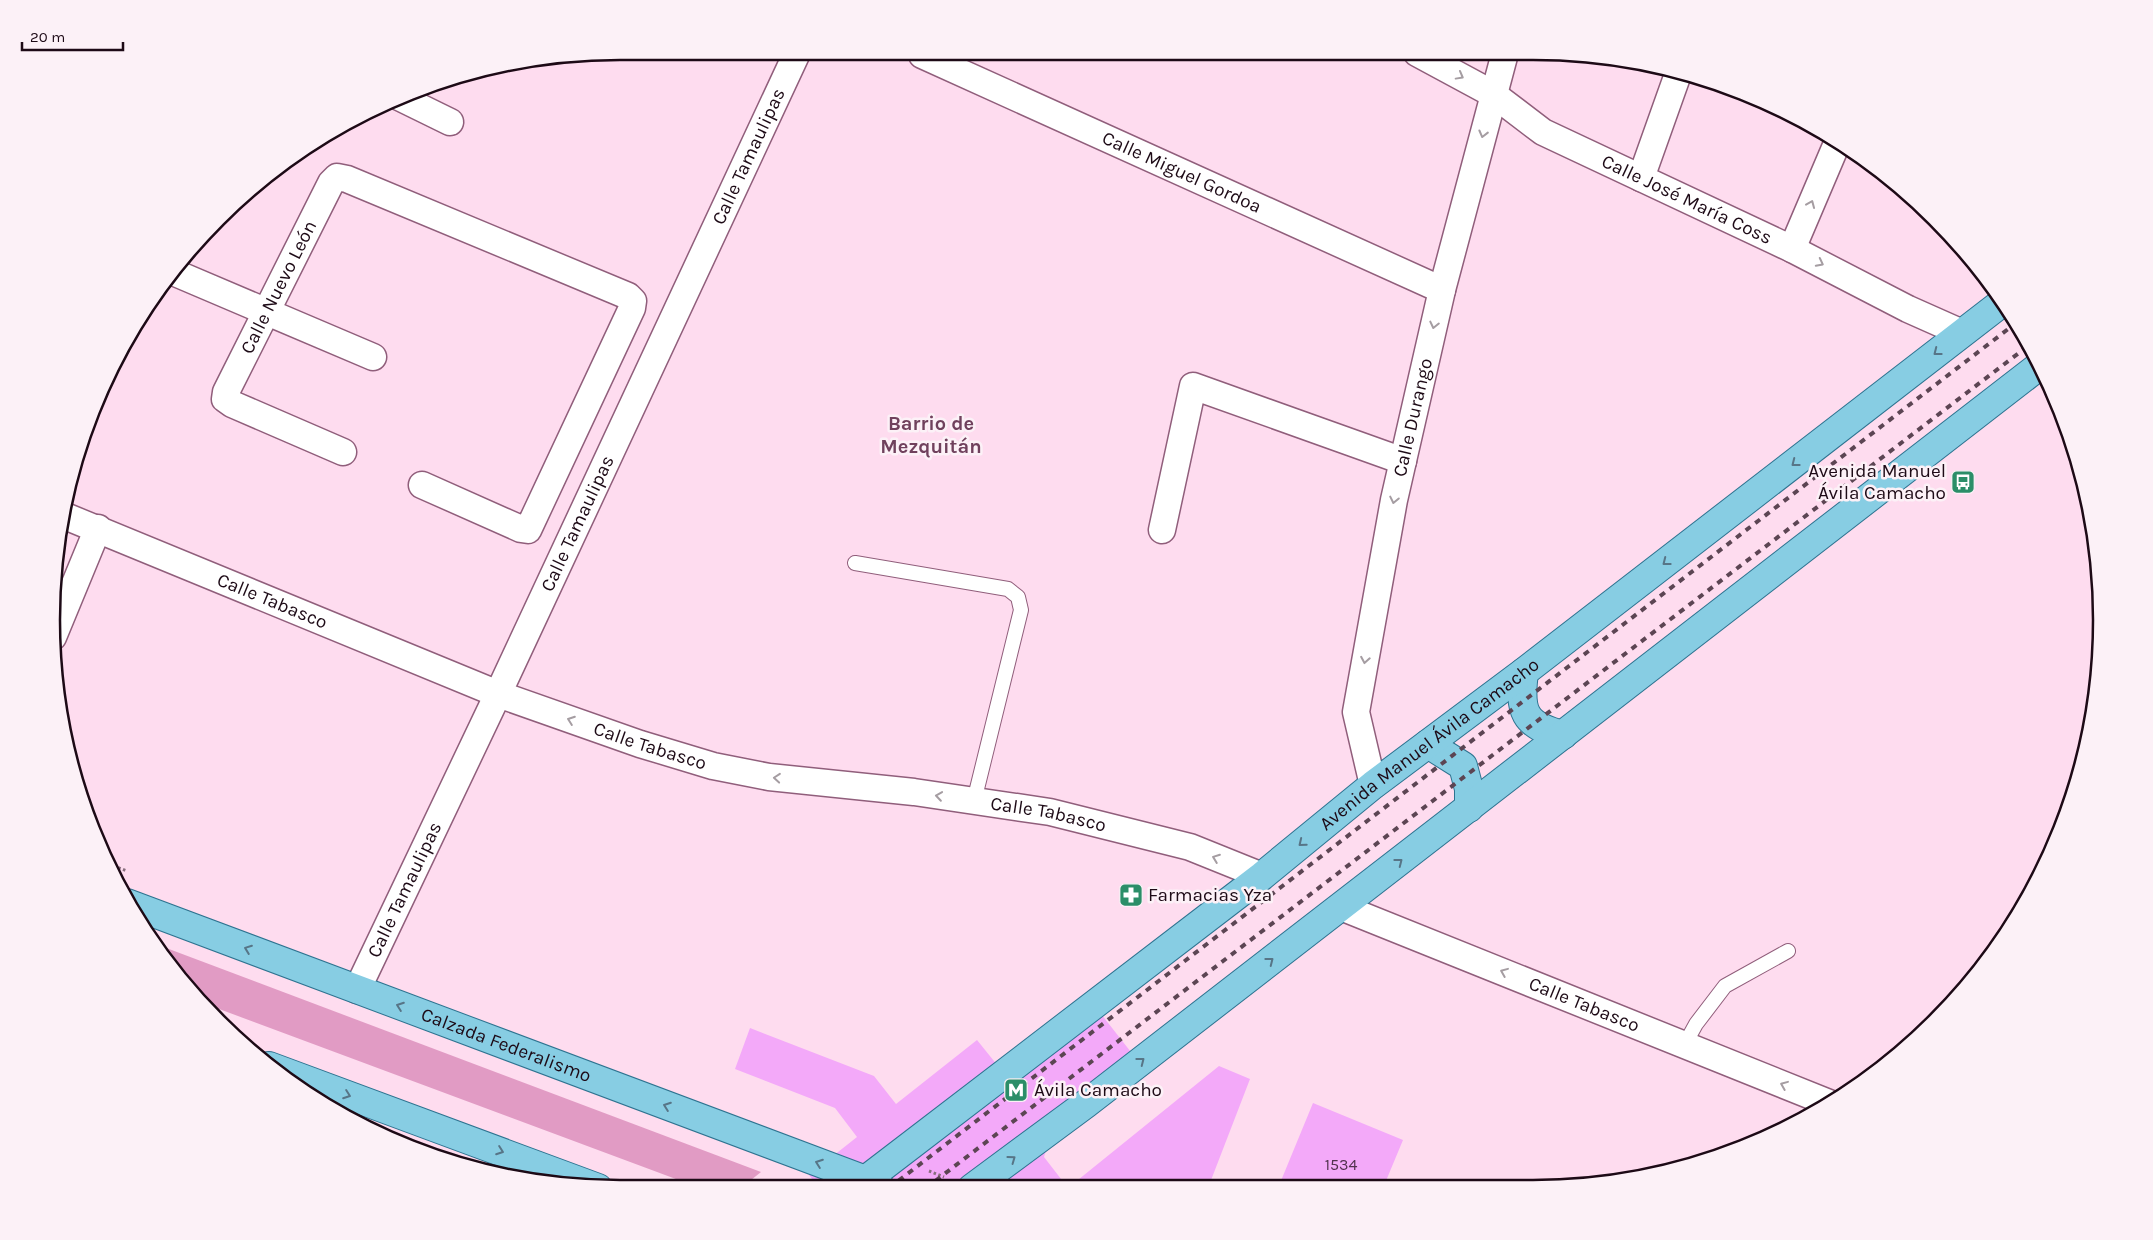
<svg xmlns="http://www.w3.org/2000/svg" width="2153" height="1240" font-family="Karla,sans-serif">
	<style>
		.green { fill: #e19bc4 }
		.building { fill: #f3a9f9 }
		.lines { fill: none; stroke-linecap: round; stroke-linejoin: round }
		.lane-casing { stroke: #905e7b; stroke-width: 16 }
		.street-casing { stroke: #905e7b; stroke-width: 29 }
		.primary-casing { stroke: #2e7390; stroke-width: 30 }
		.path { stroke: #896f7e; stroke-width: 3; stroke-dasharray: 2.5 2.5; stroke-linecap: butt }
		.lane { stroke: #fff; stroke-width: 14 }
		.street { stroke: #fff; stroke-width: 26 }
		.primary { stroke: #87cde3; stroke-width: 28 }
		.rail { stroke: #5c4553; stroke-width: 4; stroke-dasharray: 6 6; stroke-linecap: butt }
		.oneway { stroke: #a59da2 }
		.oneway2 { stroke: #577587 }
		.labels { text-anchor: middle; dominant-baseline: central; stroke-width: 5; stroke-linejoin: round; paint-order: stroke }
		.number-label { font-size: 16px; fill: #52324f }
		.street-label { font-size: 19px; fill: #1d0a16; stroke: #fcf1f7 }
		.poi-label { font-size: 19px; fill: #1d0a16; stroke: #fcf1f7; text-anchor: start }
		.neighbourhood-label { font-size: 20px; font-weight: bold; fill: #70415d; stroke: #fcf1f7 }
		.rim { fill: none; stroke: #1d0a16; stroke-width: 2.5 }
	</style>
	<rect width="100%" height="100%" fill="#fedcef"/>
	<!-- green -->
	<path class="green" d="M153,943l608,229 -20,16h-41l-497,-185 -34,-37z"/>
	<!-- building -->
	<path class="building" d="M1087,996l58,74 -98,77 -3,10 24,31h-249l-10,-13 48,-38 -22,-29 -100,-39 15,-41 124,48 22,28 81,-64 21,26z
		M1219,1066l31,13 -42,109h-140z
		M1313,1103l90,37 -20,48h-105z"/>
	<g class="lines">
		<!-- lane casing -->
		<g class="lane-casing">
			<path id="lane" d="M855,563l153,26 10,8 3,13 -47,191
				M1685,1044l11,-20 29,-38 63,-35"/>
		</g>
		<!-- street casing -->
		<g class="street-casing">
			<g id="street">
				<path id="s1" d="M1417,53l76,41 50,38 249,117 116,60 54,24"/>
				<path id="s2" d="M922,55l520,235"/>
				<path d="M399,97l51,25"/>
				<path d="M1641,178l37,-104"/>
				<path d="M1792,249l46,-108"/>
				<path d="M173,272l200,85"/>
				<path id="s3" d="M343,452l-111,-48 -7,-5 1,-7 105,-209 6,-6 10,2 281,117 5,5 -1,7 -104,222 -7,-1 -99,-44"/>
				<path id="s4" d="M65,516l433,178 142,50 73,22 56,11 145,15 136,20 140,35 72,29"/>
				<path d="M1162,530l31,-144 210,75"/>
				<path d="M53,637l45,-109"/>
				<path id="s5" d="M1373,785l-17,-73 38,-212 48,-210 63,-237"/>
				<path id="s6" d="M1341,907l488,196"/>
				<path id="s7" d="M357,990l141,-296 298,-639"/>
			</g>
		</g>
		<!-- primary casing -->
		<g class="primary-casing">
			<g id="primary">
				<path d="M1524,672c-5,39 -1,53 39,63"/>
				<path d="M1428,744l35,22 6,23v19"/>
				<path id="s8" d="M127,903l752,282"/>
				<path d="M269,1066l329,122"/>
				<path id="s9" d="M855,1188l407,-312 111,-91 151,-113 480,-371"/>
				<path d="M972,1188l115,-85 952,-737"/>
			</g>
		</g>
		<!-- path -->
		<path class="path" d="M109,864l18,7
			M929,1171l15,6"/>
		<!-- lane -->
		<use href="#lane" class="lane"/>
		<!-- street -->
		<use href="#street" class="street"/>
		<!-- primary -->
		<use href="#primary" class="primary"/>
		<!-- rail -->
		<path class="rail" d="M889,1188l1127,-865
			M926,1188l1102,-842"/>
	</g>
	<!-- one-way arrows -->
	<defs><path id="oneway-chevron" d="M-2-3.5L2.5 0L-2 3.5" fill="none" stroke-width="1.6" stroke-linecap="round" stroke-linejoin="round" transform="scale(1.25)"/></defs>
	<g class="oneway">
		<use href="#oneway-chevron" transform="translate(1460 76) rotate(29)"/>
		<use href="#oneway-chevron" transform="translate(1483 134) rotate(104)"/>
		<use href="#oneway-chevron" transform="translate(1811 204) rotate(-67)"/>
		<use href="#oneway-chevron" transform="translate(1820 263) rotate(27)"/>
		<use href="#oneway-chevron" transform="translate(1434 325) rotate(103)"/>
		<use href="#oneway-chevron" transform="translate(1394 500) rotate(102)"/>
		<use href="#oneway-chevron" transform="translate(1365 660) rotate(100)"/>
		<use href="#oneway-chevron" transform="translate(571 720) rotate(-160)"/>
		<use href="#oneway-chevron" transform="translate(777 778) rotate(-175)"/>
		<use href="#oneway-chevron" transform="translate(939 796) rotate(-172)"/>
		<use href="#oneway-chevron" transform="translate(1216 858) rotate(-159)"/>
		<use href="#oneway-chevron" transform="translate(1504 972) rotate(-158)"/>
		<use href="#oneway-chevron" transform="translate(1784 1085) rotate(-158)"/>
	</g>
	<g class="oneway2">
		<use href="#oneway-chevron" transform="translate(1937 352) rotate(142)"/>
		<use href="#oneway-chevron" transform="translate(1795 463) rotate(142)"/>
		<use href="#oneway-chevron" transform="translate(1666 562) rotate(142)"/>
		<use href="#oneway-chevron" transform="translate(1302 843) rotate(141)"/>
		<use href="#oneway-chevron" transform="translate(1399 862) rotate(-38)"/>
		<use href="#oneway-chevron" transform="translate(248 949) rotate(-159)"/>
		<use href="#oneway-chevron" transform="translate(1270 961) rotate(-38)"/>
		<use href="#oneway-chevron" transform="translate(400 1006) rotate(-160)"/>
		<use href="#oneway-chevron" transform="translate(1141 1061) rotate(-38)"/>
		<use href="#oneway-chevron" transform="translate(347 1095) rotate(20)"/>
		<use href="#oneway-chevron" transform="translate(667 1106) rotate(-160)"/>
		<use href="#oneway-chevron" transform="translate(500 1151) rotate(20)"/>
		<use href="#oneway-chevron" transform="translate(1012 1159) rotate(-36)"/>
		<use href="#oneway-chevron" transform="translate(819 1163) rotate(-160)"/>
	</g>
	<!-- icons -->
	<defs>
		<g id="bus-square" transform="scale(1.25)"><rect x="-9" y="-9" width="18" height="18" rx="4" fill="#2b8e68" stroke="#fcf1f7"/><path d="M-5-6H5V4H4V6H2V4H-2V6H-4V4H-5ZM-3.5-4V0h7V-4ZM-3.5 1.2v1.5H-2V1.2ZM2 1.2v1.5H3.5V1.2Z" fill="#fff"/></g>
		<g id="pharmacy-square" transform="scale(1.25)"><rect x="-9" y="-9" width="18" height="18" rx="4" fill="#2b8e68" stroke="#fcf1f7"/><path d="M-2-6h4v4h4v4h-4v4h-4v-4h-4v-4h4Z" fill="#fff"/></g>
		<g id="metro-square" transform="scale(1.25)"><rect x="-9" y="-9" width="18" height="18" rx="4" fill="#2b8e68" stroke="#fcf1f7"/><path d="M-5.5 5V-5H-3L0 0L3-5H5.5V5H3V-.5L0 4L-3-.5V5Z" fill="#fff"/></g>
	</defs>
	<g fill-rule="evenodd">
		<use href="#bus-square" x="1963" y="482"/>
		<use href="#pharmacy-square" x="1131" y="895"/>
		<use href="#metro-square" x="1016" y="1090"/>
	</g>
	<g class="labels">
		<!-- number labels -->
		<g class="number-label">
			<text x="1341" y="1164">1534</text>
		</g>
		<!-- street labels -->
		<g class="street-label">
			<text stroke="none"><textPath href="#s7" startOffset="921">Calle Tamaulipas</textPath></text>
			<text stroke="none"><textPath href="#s2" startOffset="285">Calle Miguel Gordoa</textPath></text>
			<text stroke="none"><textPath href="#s1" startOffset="308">Calle José María Coss</textPath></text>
			<text stroke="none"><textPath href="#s3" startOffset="254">Calle Nuevo León</textPath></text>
			<text stroke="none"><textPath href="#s5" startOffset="375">Calle Durango</textPath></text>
			<text stroke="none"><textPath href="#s7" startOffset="516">Calle Tamaulipas</textPath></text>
			<text stroke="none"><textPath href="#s4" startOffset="224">Calle Tabasco</textPath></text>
			<text stroke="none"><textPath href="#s4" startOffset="629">Calle Tabasco</textPath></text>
			<text stroke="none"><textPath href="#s9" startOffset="726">Avenida Manuel Ávila Camacho</textPath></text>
			<text stroke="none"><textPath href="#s4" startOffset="1034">Calle Tabasco</textPath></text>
			<text stroke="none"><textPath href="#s7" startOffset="111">Calle Tamaulipas</textPath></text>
			<text stroke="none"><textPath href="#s6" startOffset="262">Calle Tabasco</textPath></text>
			<text stroke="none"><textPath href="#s8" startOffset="405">Calzada Federalismo</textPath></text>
		</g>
		<!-- poi labels -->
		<g class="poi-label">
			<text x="1946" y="471" text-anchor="end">Avenida Manuel<tspan x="1946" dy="22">Ávila Camacho</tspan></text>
			<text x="1148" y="895">Farmacias Yza</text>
			<text x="1034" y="1090">Ávila Camacho</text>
		</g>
		<!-- neighbourhood labels -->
		<g class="neighbourhood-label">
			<text x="931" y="423">Barrio de<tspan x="931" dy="23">Mezquitán</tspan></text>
		</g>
	</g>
	<!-- crop -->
	<path d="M0 0H2153V1240H0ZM620 60H1533A560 560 0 0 1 2093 620V620A560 560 0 0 1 1533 1180H620A560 560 0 0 1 60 620V620A560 560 0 0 1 620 60Z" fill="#fcf1f7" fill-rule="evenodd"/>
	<path class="rim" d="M620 60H1533A560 560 0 0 1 2093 620V620A560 560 0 0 1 1533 1180H620A560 560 0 0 1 60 620V620A560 560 0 0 1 620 60Z"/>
	<!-- scale -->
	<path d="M22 42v8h101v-8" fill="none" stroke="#1d0a16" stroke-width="2.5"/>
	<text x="30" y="42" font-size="15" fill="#1d0a16" stroke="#fcf1f7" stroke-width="4" paint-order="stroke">20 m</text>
</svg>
